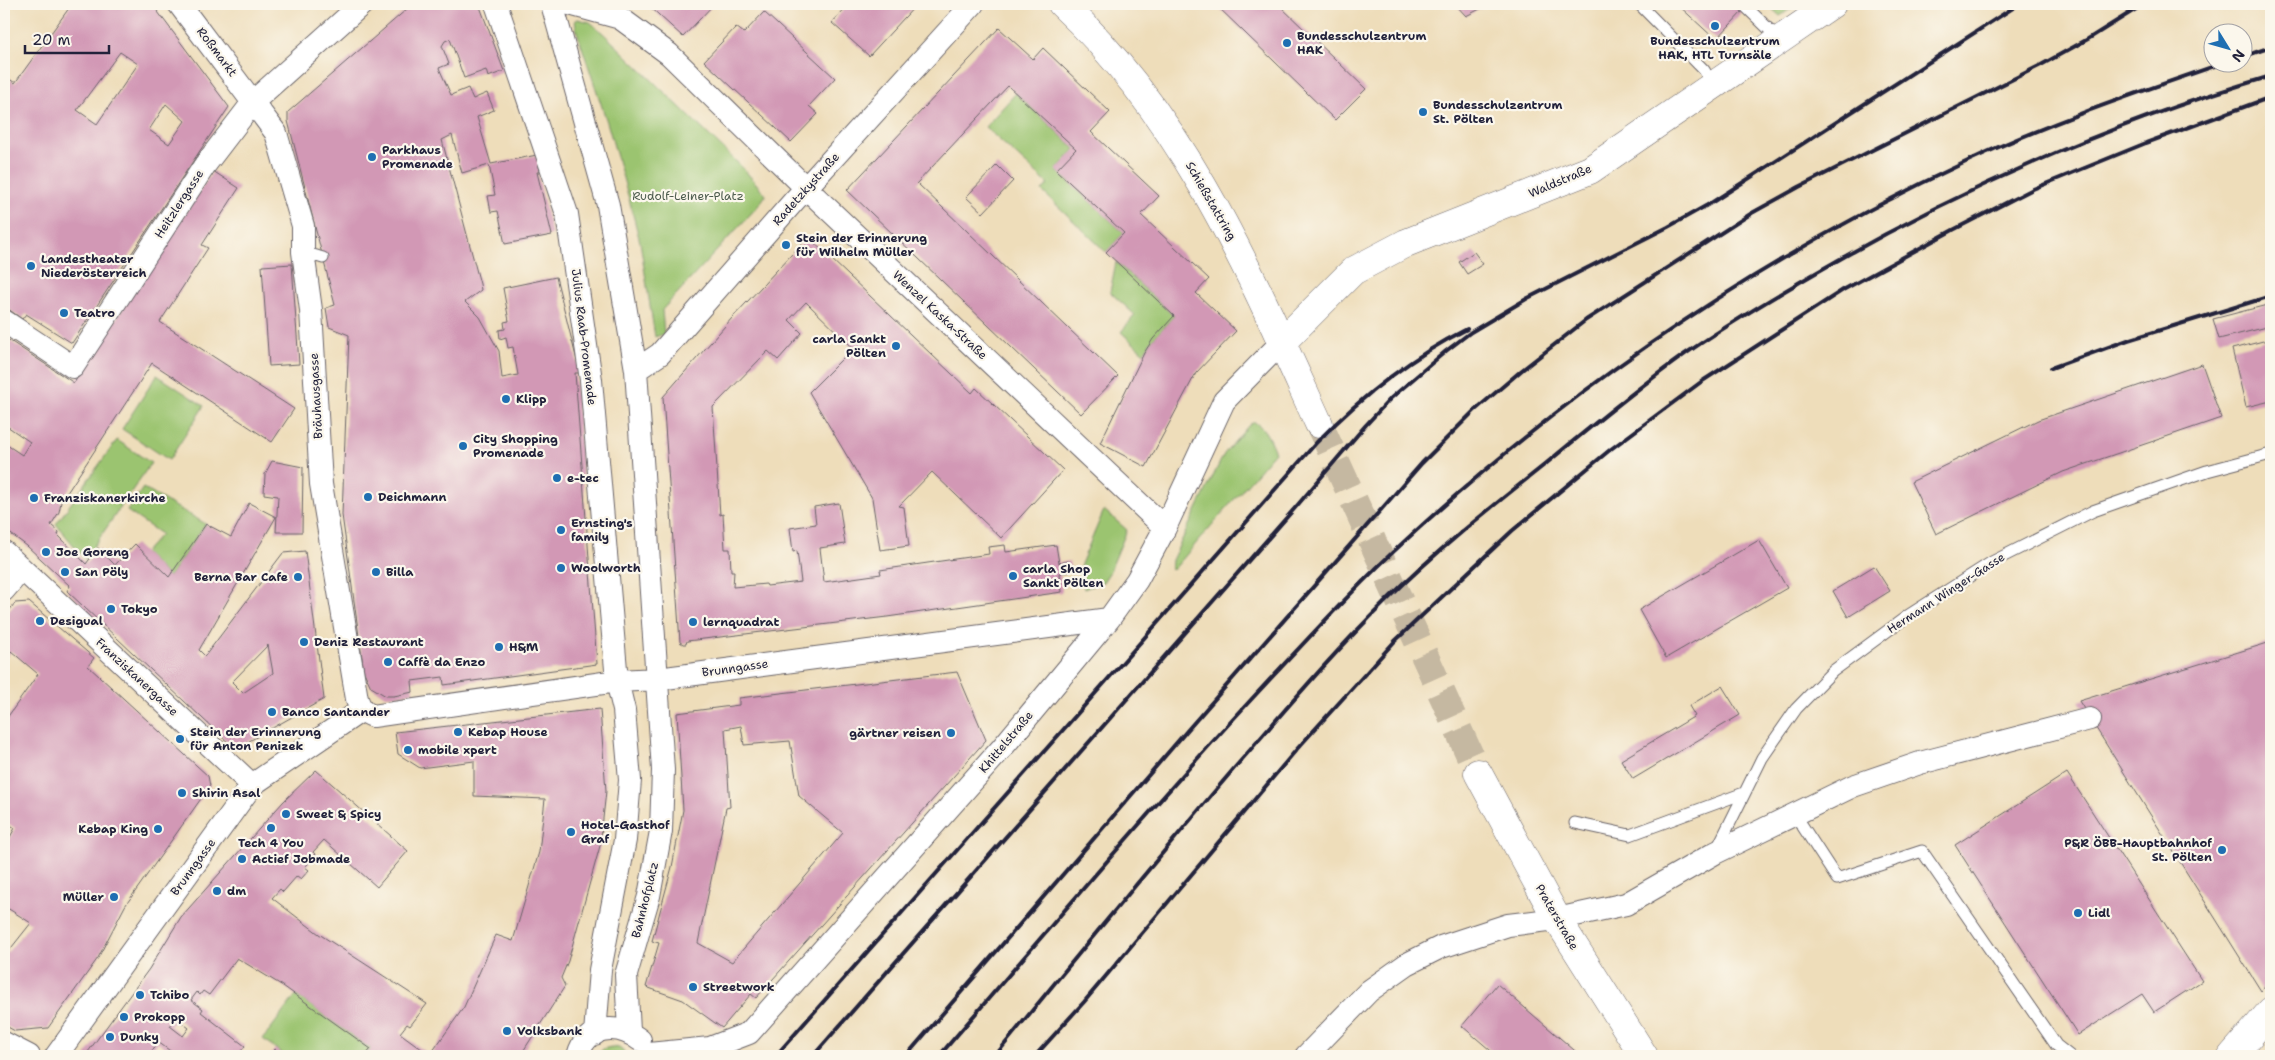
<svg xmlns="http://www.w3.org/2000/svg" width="2275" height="1060" font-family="'Shantell Sans',sans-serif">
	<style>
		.green { fill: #9bc46f; stroke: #5e7355 }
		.building { fill: #d298b5; fill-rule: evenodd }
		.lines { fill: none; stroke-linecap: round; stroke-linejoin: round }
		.secondary-tunnel { stroke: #c5b8a1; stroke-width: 28; stroke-dasharray: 28 14; stroke-linecap: butt }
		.lane-casing { stroke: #696367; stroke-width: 13 }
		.street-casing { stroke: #696367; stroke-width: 24 }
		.secondary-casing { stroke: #696367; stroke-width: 29 }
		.lane { stroke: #fff; stroke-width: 11 }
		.street { stroke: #fff; stroke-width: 22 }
		.secondary { stroke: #fff; stroke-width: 28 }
		.rail { stroke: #22223b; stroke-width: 4 }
		.poi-dot { fill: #1f6fb2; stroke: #fbf7ec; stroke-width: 2 }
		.labels { text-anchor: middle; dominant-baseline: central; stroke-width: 4.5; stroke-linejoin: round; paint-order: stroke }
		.poi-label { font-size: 12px; font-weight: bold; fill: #22223b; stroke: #fbf7ec; text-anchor: start }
		.street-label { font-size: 12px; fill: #22223b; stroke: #fbf7ec }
		.park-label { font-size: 12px; fill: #4c5b4d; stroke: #fbf7ec }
	</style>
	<rect width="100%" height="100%" fill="#fbf7ec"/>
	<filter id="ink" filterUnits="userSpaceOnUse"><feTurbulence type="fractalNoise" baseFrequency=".02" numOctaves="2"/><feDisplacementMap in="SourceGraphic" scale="10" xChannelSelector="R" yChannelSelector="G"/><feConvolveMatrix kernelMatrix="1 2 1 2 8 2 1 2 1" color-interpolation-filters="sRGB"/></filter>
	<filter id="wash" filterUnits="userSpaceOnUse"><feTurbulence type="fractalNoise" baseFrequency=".0096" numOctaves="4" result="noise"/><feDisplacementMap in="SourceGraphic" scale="20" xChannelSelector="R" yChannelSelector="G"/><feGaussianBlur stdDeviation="1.12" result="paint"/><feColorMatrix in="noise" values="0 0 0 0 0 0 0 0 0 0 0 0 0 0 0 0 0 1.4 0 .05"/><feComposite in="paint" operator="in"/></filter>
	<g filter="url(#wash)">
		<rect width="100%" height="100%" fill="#eeddba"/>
		<!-- green -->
		<path class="green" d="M1767,4h31l-18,12z
			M578,19l12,3 14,12 138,133 24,28 -8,11 -96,104 2,24 -9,3 -15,-95 -11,-43 -22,-77 -30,-90 -2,-11z
			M1016,93l59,56 -19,21 68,63 -18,19 -64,-61 6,-7 -63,-57z
			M1116,262l58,54 -21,23 -9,14 -23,-21 14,-17 -25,-23z
			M157,375l47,31 -35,54 -47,-31z
			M1254,422c12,6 16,19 21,30l-101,117 -3,1 1,-10 52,-106 25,-29z
			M117,440l34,23 -66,96 -29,-35z
			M143,488l63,36 -37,53 -25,-24 17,-19 -34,-23z
			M1104,510l23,20 -18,43 -6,9 -19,7 -3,-25z
			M296,995l75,54 -6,7h-58l-3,-2 -2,2h-17l-22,-17z
			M611,1047l8,1 10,8h-33l7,-7z"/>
		<g id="blocks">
			<!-- building -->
			<path class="building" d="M72,4h80l77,103 -157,236 -46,-29 -4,5 -18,-13v-231l11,8zM120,52l18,12 -41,60 -20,-14zM166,104l19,17 -16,23 -20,-14z
				M405,4h74l25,67 -16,6 -2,-7 -22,8 -14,-39 -5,2 -3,5 7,18 -10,4 12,27 17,-7 5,11 14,-6 7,17 -17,7 14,47 46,-9 3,17h-3l15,63 -47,9 -7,-33 -7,1 -3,-16 7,-1 -6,-30 -27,8 -10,-38 -10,5 38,144 1,6 -16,12 15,15 19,34 3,27 16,-3 -5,-28 -5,1 -2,-11 -6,2 -1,-9 6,-1 -1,-7 5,-1 -6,-33 53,-11 24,96h-5l22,291 -153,21 -1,-8 -31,4 1,11 -19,4h-8l-15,-9 -7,-15 -22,-157 7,-180 -20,-8 -3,-19 9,-3 -47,-184v-9l119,-103z
				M647,4h67l-31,33z
				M845,4h72l-48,52 -37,-33 15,-17z
				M1215,4h63l88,85 -31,31z
				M1455,4h35l-24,12z
				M1677,4h58l8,7 -27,29z
				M764,12l71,66 -26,28 9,8 -27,28 -87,-81 32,-34 8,6z
				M999,28l34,31 10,-11 67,64 -19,20 68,64 -18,19 68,64 -13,14 40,38 -40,42 -50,94 -46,-24 44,-90 9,-14 21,-23 -68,-64 18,-19 -68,-63 20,-21 -68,-63 -91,97 201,193 -37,38 -234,-224z
				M997,165l16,16 -30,32 -17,-16z
				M213,171l26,17 -37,57 6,3 -48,74 134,87 -22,33 -120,-79 -91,139 -2,10 -8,13 8,7 -1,3 28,29 12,-16 17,17 20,-21 34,33 37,-53 25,13 18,-34 27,14 -77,133 6,6 78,-103 22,-2 19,148 -89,50 -168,-158 3,-5 -43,-40 -23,-17v-86l18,12 8,-13 -26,-18v-87l70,46zM268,645l5,28 -30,20 -11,-11z
				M808,237l164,156 4,-5 87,82 -62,68 -69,-66 -33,34 5,1 5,39 -29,4 -8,-52 -63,-106 44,-44 -47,-46 -17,18 13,13 -24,27 -10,-9 -55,56 7,108 3,-1 2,35h5l1,22h3l-1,16 33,-3 1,2 34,-4 -4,-31 -4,1 -3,-24 26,-4 -2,-17 25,-4 6,41 -25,4 4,34 57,-8 -1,-4 109,-16 -1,-7 17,-2 1,7 50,-7 3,18 10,-2 2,11 -11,1 2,19 -175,25 -200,24 -1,3h-3l-3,-2 -17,-245 69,-79z
				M1474,252l9,12 -16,10 -8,-12z
				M292,264l7,100 -30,2 -7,-100z
				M2271,304v22l-52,13 -6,-20z
				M2271,339v62l-25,6 -14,-58z
				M2202,364l19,54 -158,54 -127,62 -25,-52 127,-62z
				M272,461l31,6 -1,65h-26l2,-36 -14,-2 1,-20z
				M1759,540l28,48 -121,70 -27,-48z
				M1874,566l16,25 -42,26 -15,-26z
				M29,602l65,56 -6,8 120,110 2,10 -85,120 -27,52 -50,70 -33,3 -11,-6v-68l27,-34 -27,-17v-58l11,-20 -11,-7v-99l34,-48 -27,-23 -7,9v-43l11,-14z
				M2271,642v338l-10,11 -182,-290z
				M957,672l29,68 -230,258 -5,-4 -29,34 -39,-28 -37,-13 13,-44 -7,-2 20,-74 11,-57 -6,-97 62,-8v-7zM741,726l3,19 46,-4 9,55 44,37 -111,129 -34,-19 28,-135 4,-1 -5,-78z
				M1722,686l18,29 -107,64 -12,-19 74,-44 -6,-10z
				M600,709l6,82 -6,55 -32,115 -7,17 4,8 -45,70h-155l6,-7 -88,-63 -46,-28 -28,37 -6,-4 -3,4 -3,-3 -6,8 12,9 -2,3 44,34 -8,10h-60l-19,-14 -9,13 2,1h-66l64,-87 32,-52 102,-115 33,-32 92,81 -31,36 -53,-47 -11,12 3,3 -11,12 4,3 -8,9 -4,-3 -14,16 -3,-3 -8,9 47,36 108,70 -17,22 -3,-2 -7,9 30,22 34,-48 32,-72 17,6 26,-89 6,-53 -71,-3v-35l-54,7 -22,-14 -3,-22zM176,1018l13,10 -6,8 -13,-10z
				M2067,773l135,208 -48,31 -12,-18 -64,41 -123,-190z
				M1497,984l84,72h-84l-35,-30z
				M275,1049l10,7h-15z"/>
		</g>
	</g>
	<g filter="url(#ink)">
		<use href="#blocks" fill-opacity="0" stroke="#696367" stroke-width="1"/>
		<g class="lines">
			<!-- secondary-tunnel -->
			<path class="secondary-tunnel" d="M1319,424l159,349"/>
			<!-- lane casing -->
			<g class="lane-casing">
				<path id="lane" d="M1639,4l65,66 9,15
					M1743,4l36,35
					M303,252l20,6
					M1794,813l43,66 85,-28 134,194 14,11
					M1575,823l55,12 114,-42
					M1717,849l45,-91 34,-49 37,-38 76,-56 83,-53 101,-51 114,-40 64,-17"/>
			</g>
			<!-- street casing -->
			<g class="street-casing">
				<path id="street" d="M179,4l97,129 27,93v26l8,58 10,174 36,215c3,9 7,14 16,17l244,-35 41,-2 451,-60
					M496,4l71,210 24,166 26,301 7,29 6,70 -5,60 -25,130 -5,64
					M552,4l56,201 28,165 27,400 -2,61 -12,65 -23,79 3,56
					M569,4l51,14 49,36 137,134 359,340
					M4,321l69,46 132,-202 49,-64 108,-97
					M636,370l24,-16 134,-153 179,-197
					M4,552l248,233
					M4,590l18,-21
					M4,1043l25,13
					M649,1054l61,-6 39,-15 253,-285 107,-129 28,-39 28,-52 59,-127 59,-60
					M56,1056l196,-271 110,-75
					M578,1056c8,-32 40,-33 62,-16
					M1306,1056l63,-65 38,-27 34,-17 67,-22 49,-6 69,-15 89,-51 138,-67 67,-23 170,-44"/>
			</g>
			<!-- secondary casing -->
			<g class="secondary-casing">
				<path id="secondary" d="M1062,4c124,116 188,269 257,420
					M1283,341l70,-70 53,-28 184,-73 242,-166
					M1478,773l79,146 87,137
					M2232,1056l39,-45"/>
			</g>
			<!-- lane -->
			<use href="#lane" class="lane"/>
			<!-- street -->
			<use href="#street" class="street"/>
			<!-- secondary -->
			<use href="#secondary" class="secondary"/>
			<!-- rail -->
			<path class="rail" d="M2242,57l29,-10
				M2051,368l77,-28 143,-44
				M779,1052l538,-610c45,-46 92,-84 150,-113
				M813,1056l482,-548 70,-82 26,-28 55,-47 25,-19 57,-34 140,-71 43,-24 308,-199
				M906,1056l285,-330 231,-263 52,-52 48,-41 64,-50 166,-107 47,-26 242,-122 47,-26 56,-35
				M939,1056c110,-127 219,-257 334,-380 44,-47 87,-94 134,-137 167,-154 357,-283 563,-379 83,-39 169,-68 256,-98
				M995,1056c80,-98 160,-195 242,-291 49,-56 97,-113 150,-165 48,-48 102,-91 156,-134 46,-38 93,-77 142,-112 48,-33 97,-62 148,-91 139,-79 285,-142 438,-187
				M1035,1056l49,-54 213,-253 98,-108 117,-110 99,-82 90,-67 142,-92 110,-60 80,-41 113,-46 125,-46"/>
		</g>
	</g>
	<!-- markers -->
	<g class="poi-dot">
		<circle cx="1715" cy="26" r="5"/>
		<circle cx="1287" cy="43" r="5"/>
		<circle cx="1423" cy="112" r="5"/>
		<circle cx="372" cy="157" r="5"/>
		<circle cx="786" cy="245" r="5"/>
		<circle cx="31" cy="266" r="5"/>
		<circle cx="64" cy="313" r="5"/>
		<circle cx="896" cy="346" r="5"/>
		<circle cx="506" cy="399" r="5"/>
		<circle cx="463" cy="446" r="5"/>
		<circle cx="557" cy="478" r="5"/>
		<circle cx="368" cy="497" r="5"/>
		<circle cx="34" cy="498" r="5"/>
		<circle cx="561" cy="530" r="5"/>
		<circle cx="46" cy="552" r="5"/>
		<circle cx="561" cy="568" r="5"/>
		<circle cx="65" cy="572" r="5"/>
		<circle cx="376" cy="572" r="5"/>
		<circle cx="1013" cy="576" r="5"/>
		<circle cx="298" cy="577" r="5"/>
		<circle cx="111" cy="609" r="5"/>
		<circle cx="40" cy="621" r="5"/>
		<circle cx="693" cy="622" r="5"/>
		<circle cx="304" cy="642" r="5"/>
		<circle cx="499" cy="647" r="5"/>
		<circle cx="388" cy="662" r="5"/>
		<circle cx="272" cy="712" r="5"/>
		<circle cx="458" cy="732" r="5"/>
		<circle cx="951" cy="733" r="5"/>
		<circle cx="180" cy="739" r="5"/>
		<circle cx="408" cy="750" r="5"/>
		<circle cx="182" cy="793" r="5"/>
		<circle cx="286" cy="814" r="5"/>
		<circle cx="271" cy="828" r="5"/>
		<circle cx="158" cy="829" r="5"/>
		<circle cx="571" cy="832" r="5"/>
		<circle cx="2222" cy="850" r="5"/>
		<circle cx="242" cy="859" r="5"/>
		<circle cx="217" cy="891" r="5"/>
		<circle cx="114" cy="897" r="5"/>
		<circle cx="2078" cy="913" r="5"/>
		<circle cx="693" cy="987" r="5"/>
		<circle cx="140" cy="995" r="5"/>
		<circle cx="124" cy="1017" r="5"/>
		<circle cx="507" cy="1031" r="5"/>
		<circle cx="110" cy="1037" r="5"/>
	</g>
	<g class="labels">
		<!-- poi labels -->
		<g class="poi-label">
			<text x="1297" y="36">Bundesschulzentrum<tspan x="1297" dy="14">HAK</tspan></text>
			<text x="1715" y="41" text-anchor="middle">Bundesschulzentrum<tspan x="1715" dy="14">HAK, HTL Turnsäle</tspan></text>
			<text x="1433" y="105">Bundesschulzentrum<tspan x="1433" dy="14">St. Pölten</tspan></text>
			<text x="382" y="150">Parkhaus<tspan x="382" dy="14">Promenade</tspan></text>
			<text x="796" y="238">Stein der Erinnerung<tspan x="796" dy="14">für Wilhelm Müller</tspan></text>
			<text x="41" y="259">Landestheater<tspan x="41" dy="14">Niederösterreich</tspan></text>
			<text x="74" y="313">Teatro</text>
			<text x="886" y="339" text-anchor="end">carla Sankt<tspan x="886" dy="14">Pölten</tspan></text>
			<text x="516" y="399">Klipp</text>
			<text x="473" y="439">City Shopping<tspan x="473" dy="14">Promenade</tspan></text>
			<text x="567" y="478">e-tec</text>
			<text x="378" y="497">Deichmann</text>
			<text x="44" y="498">Franziskanerkirche</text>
			<text x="571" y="523">Ernsting's<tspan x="571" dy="14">family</tspan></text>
			<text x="56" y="552">Joe Goreng</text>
			<text x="571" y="568">Woolworth</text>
			<text x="1023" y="569">carla Shop<tspan x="1023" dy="14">Sankt Pölten</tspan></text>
			<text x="75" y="572">San Pöly</text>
			<text x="386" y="572">Billa</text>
			<text x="288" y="577" text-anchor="end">Berna Bar Cafe</text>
			<text x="121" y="609">Tokyo</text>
			<text x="50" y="621">Desigual</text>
			<text x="703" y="622">lernquadrat</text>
			<text x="314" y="642">Deniz Restaurant</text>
			<text x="509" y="647">H&amp;M</text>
			<text x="398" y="662">Caffè da Enzo</text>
			<text x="282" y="712">Banco Santander</text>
			<text x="190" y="732">Stein der Erinnerung<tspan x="190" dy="14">für Anton Penizek</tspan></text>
			<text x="468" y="732">Kebap House</text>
			<text x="941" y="733" text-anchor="end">gärtner reisen</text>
			<text x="418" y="750">mobile xpert</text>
			<text x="192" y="793">Shirin Asal</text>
			<text x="296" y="814">Sweet &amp; Spicy</text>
			<text x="581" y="825">Hotel-Gasthof<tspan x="581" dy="14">Graf</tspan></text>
			<text x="148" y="829" text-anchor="end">Kebap King</text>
			<text x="271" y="843" text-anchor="middle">Tech 4 You</text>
			<text x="2212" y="843" text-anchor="end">P&amp;R ÖBB-Hauptbahnhof<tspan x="2212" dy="14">St. Pölten</tspan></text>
			<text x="252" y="859">Actief Jobmade</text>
			<text x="227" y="891">dm</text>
			<text x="104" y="897" text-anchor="end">Müller</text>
			<text x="2088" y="913">Lidl</text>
			<text x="703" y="987">Streetwork</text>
			<text x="150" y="995">Tchibo</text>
			<text x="134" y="1017">Prokopp</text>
			<text x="517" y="1031">Volksbank</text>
			<text x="120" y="1037">Dunky</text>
		</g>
		<!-- street labels -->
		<g class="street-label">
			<text transform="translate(217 52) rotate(53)">Roßmarkt</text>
			<text transform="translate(1560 181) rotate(-23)">Waldstraße</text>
			<text transform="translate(806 189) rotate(-48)">Radetzkystraße</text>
			<text transform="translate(1211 201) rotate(60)">Schießstattring</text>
			<text transform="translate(179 204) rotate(-57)">Heitzlergasse</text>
			<text transform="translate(940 315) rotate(43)">Wenzel Kaska-Straße</text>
			<text transform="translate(584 337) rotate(83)">Julius Raab-Promenade</text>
			<text transform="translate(316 396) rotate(-93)">Bräuhausgasse</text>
			<text transform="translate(1946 593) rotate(-33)">Hermann Winger-Gasse</text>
			<text transform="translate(735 668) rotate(-8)">Brunngasse</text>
			<text transform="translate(137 677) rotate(43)">Franziskanergasse</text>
			<text transform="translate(1006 742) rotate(-50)">Khittelstraße</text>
			<text transform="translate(193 867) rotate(-54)">Brunngasse</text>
			<text transform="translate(645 900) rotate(-76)">Bahnhofplatz</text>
			<text transform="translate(1557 917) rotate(60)">Praterstraße</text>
		</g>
		<!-- park labels -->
		<g class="park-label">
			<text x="688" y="196">Rudolf-Leiner-Platz</text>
		</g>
	</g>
	<!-- margin -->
	<rect width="2275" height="1060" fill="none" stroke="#fbf7ec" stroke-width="20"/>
	<!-- north arrow -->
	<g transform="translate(2228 48) rotate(127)"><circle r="24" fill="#fbf7ec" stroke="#a4a2a5"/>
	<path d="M0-4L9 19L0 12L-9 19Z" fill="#1f6fb2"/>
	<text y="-8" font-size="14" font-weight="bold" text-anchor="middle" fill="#22223b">N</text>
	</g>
	<!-- scale -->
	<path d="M25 45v8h84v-8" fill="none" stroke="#22223b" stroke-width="2.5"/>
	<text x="32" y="45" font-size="15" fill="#22223b" stroke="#fbf7ec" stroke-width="4" paint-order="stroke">20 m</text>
</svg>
